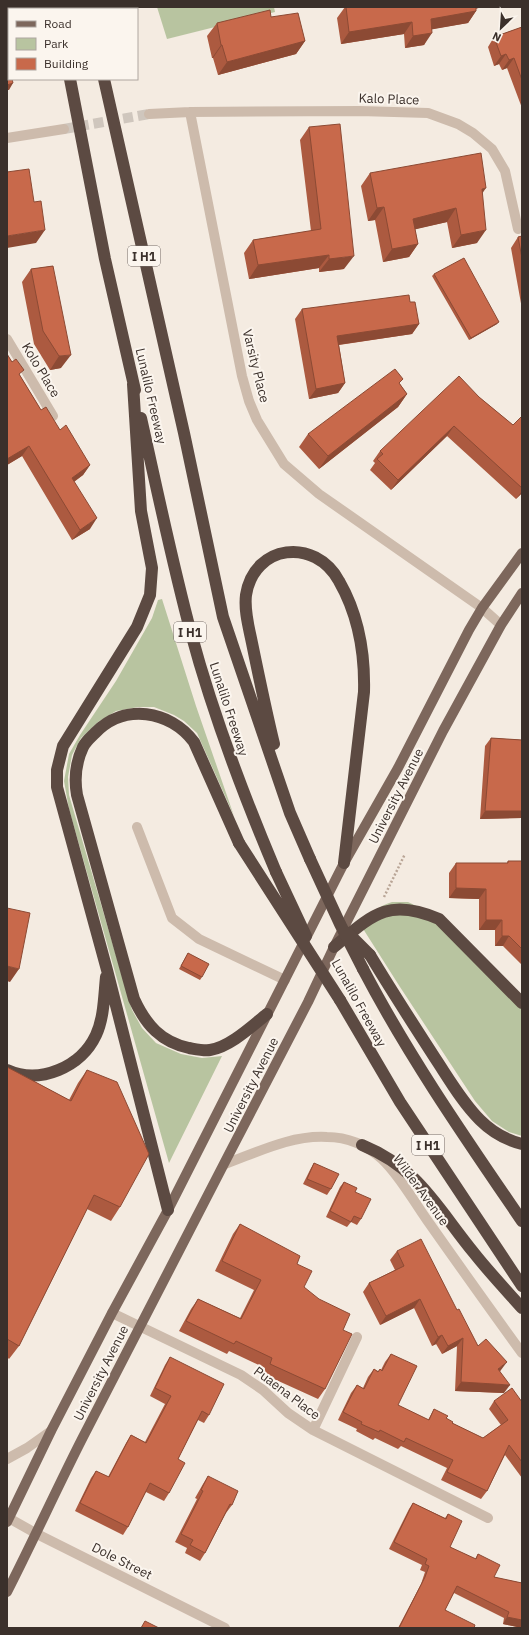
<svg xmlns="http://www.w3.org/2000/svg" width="529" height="1635" font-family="'IBM Plex Sans',sans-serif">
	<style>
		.green { fill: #b8c4a0 }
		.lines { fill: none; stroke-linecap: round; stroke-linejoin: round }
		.minor-tunnel { stroke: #cfc6bd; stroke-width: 10; stroke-dasharray: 10 5; stroke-linecap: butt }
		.path { stroke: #b9a596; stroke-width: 2.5; stroke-dasharray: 2 2; stroke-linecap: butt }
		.minor { stroke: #cdbbac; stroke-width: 10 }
		.major { stroke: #7d675c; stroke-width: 10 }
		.highway { stroke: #5c4a42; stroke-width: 12 }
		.highway-bridge { stroke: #5c4a42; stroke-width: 12 }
		.wall { fill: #ac5a40 }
		.shaded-wall { fill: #8c4a34 }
		.building { fill: #c8694b; stroke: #8c4a34 }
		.labels { text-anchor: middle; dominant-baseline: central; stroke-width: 4; stroke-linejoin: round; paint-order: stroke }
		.shield { fill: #fbf5ee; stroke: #756b66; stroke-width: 1 }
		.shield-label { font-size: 12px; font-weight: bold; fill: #3b302b }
		.street-label { font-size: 13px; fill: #3b302b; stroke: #fbf5ee }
	</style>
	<rect width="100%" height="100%" fill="#f4ebe1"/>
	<!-- green -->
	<path class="green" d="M157,7h117l1,5 -108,27z
		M162,599l34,107 38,110 -37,-83 -13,-12 -10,-6 -20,-8h-16l-22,4 -18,11 -17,16 -9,17 -4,22 1,18 63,215 10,18 14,15 25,11 21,4 20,-2 -53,107 -100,-354 -5,-28 5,-27 11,-19 36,-54 36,-63 6,-18z
		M392,902h16l17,8 97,98v128l-13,-4 -17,-11 -17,-20 -75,-114 -40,-63c10,-10 18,-18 32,-22z"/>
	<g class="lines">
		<!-- minor-tunnel -->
		<path class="minor-tunnel" d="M64,129l85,-15"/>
		<!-- path -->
		<path class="path" d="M384,897l21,-43"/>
		<!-- minor -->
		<path class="minor" d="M190,112l52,264 7,25 8,19 27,44 35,30 163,114 19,17
			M149,114l41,-2 170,-1 68,2 30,11 15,9 19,16 13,22 13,58
			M7,138l57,-9
			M7,339l46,77
			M137,827l35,91 27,21 86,41
			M225,1164c33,-12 66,-29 102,-27 20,0 40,8 55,22 18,17 30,40 45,61 31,44 63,89 95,133
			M112,1313l129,62 22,15 25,23 25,17 175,88
			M313,1430l44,-93
			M7,1459l20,-11 24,-17
			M7,1517l30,17 188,94"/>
		<!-- major -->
		<path class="major" d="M7,1522l44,-91 61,-118 56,-103 176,-347 54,-95 71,-138 13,-22 40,-55
			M7,1592c26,-51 50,-104 76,-155 74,-146 150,-290 225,-435l26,-55 109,-216 58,-106 21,-32"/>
		<!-- highway -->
		<path class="highway" d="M51,7l1,2
			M88,7v2
			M70,79l35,180 30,131
			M104,79l80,354 39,184 67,196 20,46
			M133,384l8,127 11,57 -2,27 -13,32 -74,119 -6,24v17l50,183 61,240
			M141,418c16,71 31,144 50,215 22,82 52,161 85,239
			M274,744c-8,-33 -15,-67 -22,-101 -3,-15 -8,-32 -6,-48 8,-51 69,-58 93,-14 19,33 26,73 25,111l-20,171
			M239,843l-45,-101c-24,-32 -70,-39 -99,-9 -4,4 -9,8 -12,14 -7,15 -9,31 -6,48l57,204c12,26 27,43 55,49 6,1 15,3 21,2 20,-3 42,-24 57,-36
			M334,947c38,-32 54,-50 105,-28l83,84
			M370,955c21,35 43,69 65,103 14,21 27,44 45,62 11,11 26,20 42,24
			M363,969c46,88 103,170 159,252
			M340,1000l60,102 122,184
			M7,1070c33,15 74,-3 89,-35 8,-17 8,-39 10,-58
			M362,1145c58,24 75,63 112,108 15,19 32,37 48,55"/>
		<!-- highway-bridge -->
		<path class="highway-bridge" d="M239,843l101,157
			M310,859l30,65 23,45
			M276,872l30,64
			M348,933l22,22"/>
	</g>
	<!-- wall -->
	<path class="wall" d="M345,7h136l-5,2v2l-8,12 -36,6 -8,16 -19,3 -1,-14 -63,10 -4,-26z
		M271,17l34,24 -9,13 -78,21 -5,-17h-1l-5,-22 10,-13z
		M522,27v81l-15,-40 -5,2 -3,-6 -5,2 -6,-19 6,-10z
		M309,127l35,142 -25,3v-4l-70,11 -5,-26 9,-13 58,-9 -11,-91z
		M370,173l112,21 -5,49 -25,5 -5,-26 -32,7 3,15 -9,13 -26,5 -8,-42 -7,1 -7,-35z
		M522,236v73l-11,-61 7,-11z
		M53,266l8,102 -11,2 -16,-26 -12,-62 9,-13z
		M434,274l63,50 -28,16 -37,-64z
		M410,302l9,22 -7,10 -73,11 6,38 -7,10 -29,6 -14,-80 7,-10z
		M7,354l34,56 19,20 30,35 -7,10 -9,7 16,47 -18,11 -50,-84 -15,9z
		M400,384l7,10 -9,13 -79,62 -20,-22 9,-13z
		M479,397l34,28 9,-9v77l-6,6 -69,-63 -56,54 -21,-20 5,-7 -2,-2 7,-10z
		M491,738l31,2v78l-42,1 5,-73z
		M508,861h14v104l-19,-19h-8v-16h-16v-31l-30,-1v-25l7,-10h51z
		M188,953l14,24 -2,3 -21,-11z
		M7,1067l62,33 9,-17 9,-13 33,137 -9,14 -24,-12 -68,137 -10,13 -2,-2z
		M314,1163l17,26 -4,6 -24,-11 8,-16z
		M344,1182l11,10 6,27 -4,6 -6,-3 -4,5 -21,-10 14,-30z
		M240,1224l57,40 7,23 39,43 -18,59 -7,10 -55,-25 2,-6 -36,-17 -2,3 -48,-23 12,-22 7,-10 42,19 14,-28 -39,-19 18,-37z
		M397,1251l60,59 21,36 23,24 -1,1 4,22 -49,-2 2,-45 -15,8 -6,-10 -4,2 -18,-38 -34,17 -17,-33 6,-9 26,-13 -5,-10z
		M391,1354l7,51 30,15 6,-11 18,14 31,15 18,-13 -12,-16 5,-8 28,1v76l-17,-23 -18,36 -6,8 -40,-19 6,-12 -46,-22 -3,3 -23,-11 -2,2 -17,-9 1,-2 -19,-9 13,-27 6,-8 6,3 5,-11 6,-8 4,2 3,-1 4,-8z
		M170,1357l39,58 -5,8 -6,-3 -20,39 -9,34 -5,8 -18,-9 -18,35 -5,8 -48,-24 16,-33 5,-7 12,6 18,-34 5,-8 14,7 20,-38 -15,-8 15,-31z
		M208,1476l24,29 -6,8 -21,40 -5,8 -15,-8 2,-5 -12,-6 22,-43 -2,-1 8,-14z
		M413,1503l32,15 3,-4 2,33 25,12 3,-5 16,23 28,6v45l-19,-4 1,-6 -50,-25 -9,17 29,18h-76l23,-44 4,-12 -5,-2 2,-5 -33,-16 20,-40z"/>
	<!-- shaded-wall -->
	<path class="shaded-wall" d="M476,11l-8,12 -45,8 8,-12z
		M412,22l-8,12 -63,10 8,-12z
		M432,33l-8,12 -19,3 8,-12z
		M305,41l-9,13 -78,21 9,-13z
		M221,45h1l-9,13h-1z
		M506,54l-7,10 -5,2 7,-10z
		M514,58l-7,10 -5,2 7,-10z
		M13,83l-4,7h-2v-5z
		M486,188l-9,13 5,-12z
		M384,207l-9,13 -7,1 9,-13z
		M456,208l-9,14 -43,10 9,-13z
		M45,230l-9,13 -29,5v-12z
		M486,230l-9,13 -25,5 9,-13z
		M418,244l-9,13 -26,5 9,-13z
		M329,255l-10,13 -70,11 9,-14z
		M354,256l-10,13 -25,3 10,-13z
		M499,322l-2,2 -28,16 2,-2z
		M419,324l-7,10 -82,12 7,-10z
		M71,355l-10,13 -11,2 9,-14z
		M345,383l-7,10 -29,6 7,-10z
		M407,394l-9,13 -79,62 9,-13z
		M454,426l-7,10 -56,54 7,-10z
		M29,446l-7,10 -15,9v-6z
		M90,465l-7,10 -18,13 7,-10z
		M522,491v2l-6,6z
		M97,518l-7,11 -18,11 8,-10z
		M485,811h37v7l-42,1z
		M456,888l30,1 -7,10 -30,-1z
		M486,920h16l-7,10h-16z
		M502,936h7l-6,10h-8z
		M7,966l12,3 -9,13 -3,-1z
		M420,1299l-6,9 -34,17 6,-9z
		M442,1335l-6,9 -4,2 6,-9z
		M463,1338l-6,8 -15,8 6,-8z
		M507,1362l-6,8 -9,8 6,-9z
		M461,1382l49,3 -6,8 -49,-2z
		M507,1617l15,3v8l-19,-4z"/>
	<!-- building -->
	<path class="building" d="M346,7h130v4l-45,8 1,14 -19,3 -1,-14 -63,10z
		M270,10l1,7 27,-4 7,28 -78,21 -5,-17h-1l-4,-22z
		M522,27v53l-8,-22 -5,2 -3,-6 -5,2 -7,-19z
		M7,52l2,10v17h3l1,4 -6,2z
		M340,124l14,132 -25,3v-4l-71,10 -5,-25 68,-11 -12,-102z
		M481,153l5,35 -4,1 4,41 -25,5 -5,-27 -43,11 5,25 -26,5 -8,-42 -7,1 -7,-35z
		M29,169l5,33 7,-1 4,29 -38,6v-64z
		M522,236v22l-4,-21z
		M464,258l35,64 -28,16 -37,-64z
		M53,266l18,89 -12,1 -16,-25 -12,-62z
		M409,295l1,7h5l4,22 -82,12 8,47 -29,6 -14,-80z
		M7,354l5,8 4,-3 8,11 -5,4 22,36 5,-3 14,23 6,-5 24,40 -18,13 25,40 -17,12 -51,-84 -22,13z
		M395,369l8,10 -4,4 8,11 -79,62 -20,-22z
		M459,376l20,21 34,28 9,-9v72l-68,-62 -56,54 -21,-21 6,-5 -3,-3z
		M491,738l31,2v71h-37z
		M508,861h14v88l-13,-13h-7v-16h-16v-31l-30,-1v-25h52z
		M7,908l23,5 -11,56 -12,-3z
		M188,953l21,11 -7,13 -21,-11z
		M7,1067l64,34 16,-31 30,12 32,72 -29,53 -26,-12 -75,151 -12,-7z
		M314,1163l25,11 -8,15 -24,-10z
		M344,1182l13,6 -2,4 16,7 -10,20 -7,-3 -3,6 -21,-11z
		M240,1224l60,32 -3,8 15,7 -8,16 15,12 31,15 -7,16 9,4 -27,55 -55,-25 2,-6 -36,-17 -2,3 -48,-23 12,-22 43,20 20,-39 -39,-19z
		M421,1239l36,71 2,-1 19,37 8,-7 21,23 -9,7 12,16 -49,-3 2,-44 -15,8 -6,-11 -4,2 -18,-38 -34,17 -17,-33 35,-17 -7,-15z
		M391,1354l26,12 -19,39 31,15 5,-11 14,7 -2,2 7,4 -1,1 31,15 25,-18 -14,-19 18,-13 10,14v60l-13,-17 -22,46 -40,-19 6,-12 -47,-22 -2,4 -24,-12 -1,2 -18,-8 1,-2 -19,-10 14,-27 7,4 10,-20 4,3 2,-3 2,2z
		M170,1357l54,27 -15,31 -7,-4 -24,48 7,4 -16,30 -19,-10 -22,44 -48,-24 16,-32 13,6 22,-42 15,8 25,-47 -16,-8z
		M208,1476l30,15 -6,14 -2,-1 -25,49 -15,-8 3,-5 -12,-6 22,-43 -2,-1z
		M413,1503l33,16 2,-5 14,7 -12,26 26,12 2,-5 22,11 -6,12 28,6v37l-15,-3 2,-5 -52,-26 -12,24 30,15 -1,3h-75l26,-51 4,-11 -4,-2 2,-5 -33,-17z
		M145,1621l14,7h-18z"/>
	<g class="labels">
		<!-- shield labels -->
		<g class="shield">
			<rect x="128" y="246" width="32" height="20" rx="3"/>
			<rect x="174" y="622" width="32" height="20" rx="3"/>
			<rect x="412" y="1135" width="32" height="20" rx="3"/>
		</g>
		<g class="shield-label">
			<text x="144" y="256">I H1</text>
			<text x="190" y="632">I H1</text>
			<text x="428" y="1145">I H1</text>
		</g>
		<!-- street labels -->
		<g class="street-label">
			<text transform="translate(389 99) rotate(2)">Kalo Place</text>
			<text transform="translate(256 366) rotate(76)">Varsity Place</text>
			<text transform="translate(41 370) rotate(59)">Kolo Place</text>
			<text transform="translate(151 396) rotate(77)">Lunalilo Freeway</text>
			<text transform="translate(229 709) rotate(72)">Lunalilo Freeway</text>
			<text transform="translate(396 796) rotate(-63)">University Avenue</text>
			<text transform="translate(359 1003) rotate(61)">Lunalilo Freeway</text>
			<text transform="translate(251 1085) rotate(-63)">University Avenue</text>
			<text transform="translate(421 1190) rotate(54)">Wilder Avenue</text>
			<text transform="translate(101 1373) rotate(-63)">University Avenue</text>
			<text transform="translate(287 1393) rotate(37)">Puaena Place</text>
			<text transform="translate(122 1561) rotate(27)">Dole Street</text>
		</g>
	</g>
	<!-- border -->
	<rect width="529" height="1635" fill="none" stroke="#3b302b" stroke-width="16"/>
	<!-- legend -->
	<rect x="8" y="8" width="130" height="72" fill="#fbf5ee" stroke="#aea6a0"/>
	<rect x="16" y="21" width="20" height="6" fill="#7d675c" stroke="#aea6a0"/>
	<text x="44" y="28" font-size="12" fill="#3b302b">Road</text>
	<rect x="16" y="38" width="20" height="12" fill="#b8c4a0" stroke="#aea6a0"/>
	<text x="44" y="48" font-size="12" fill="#3b302b">Park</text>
	<rect x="16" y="58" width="20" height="12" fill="#c8694b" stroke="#aea6a0"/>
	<text x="44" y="68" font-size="12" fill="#3b302b">Building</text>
	<!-- north arrow -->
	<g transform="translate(501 28) rotate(205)" stroke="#fbf5ee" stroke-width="3" paint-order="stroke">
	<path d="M0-3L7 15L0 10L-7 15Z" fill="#3b302b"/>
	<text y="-6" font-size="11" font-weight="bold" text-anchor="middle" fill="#3b302b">N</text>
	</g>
</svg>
